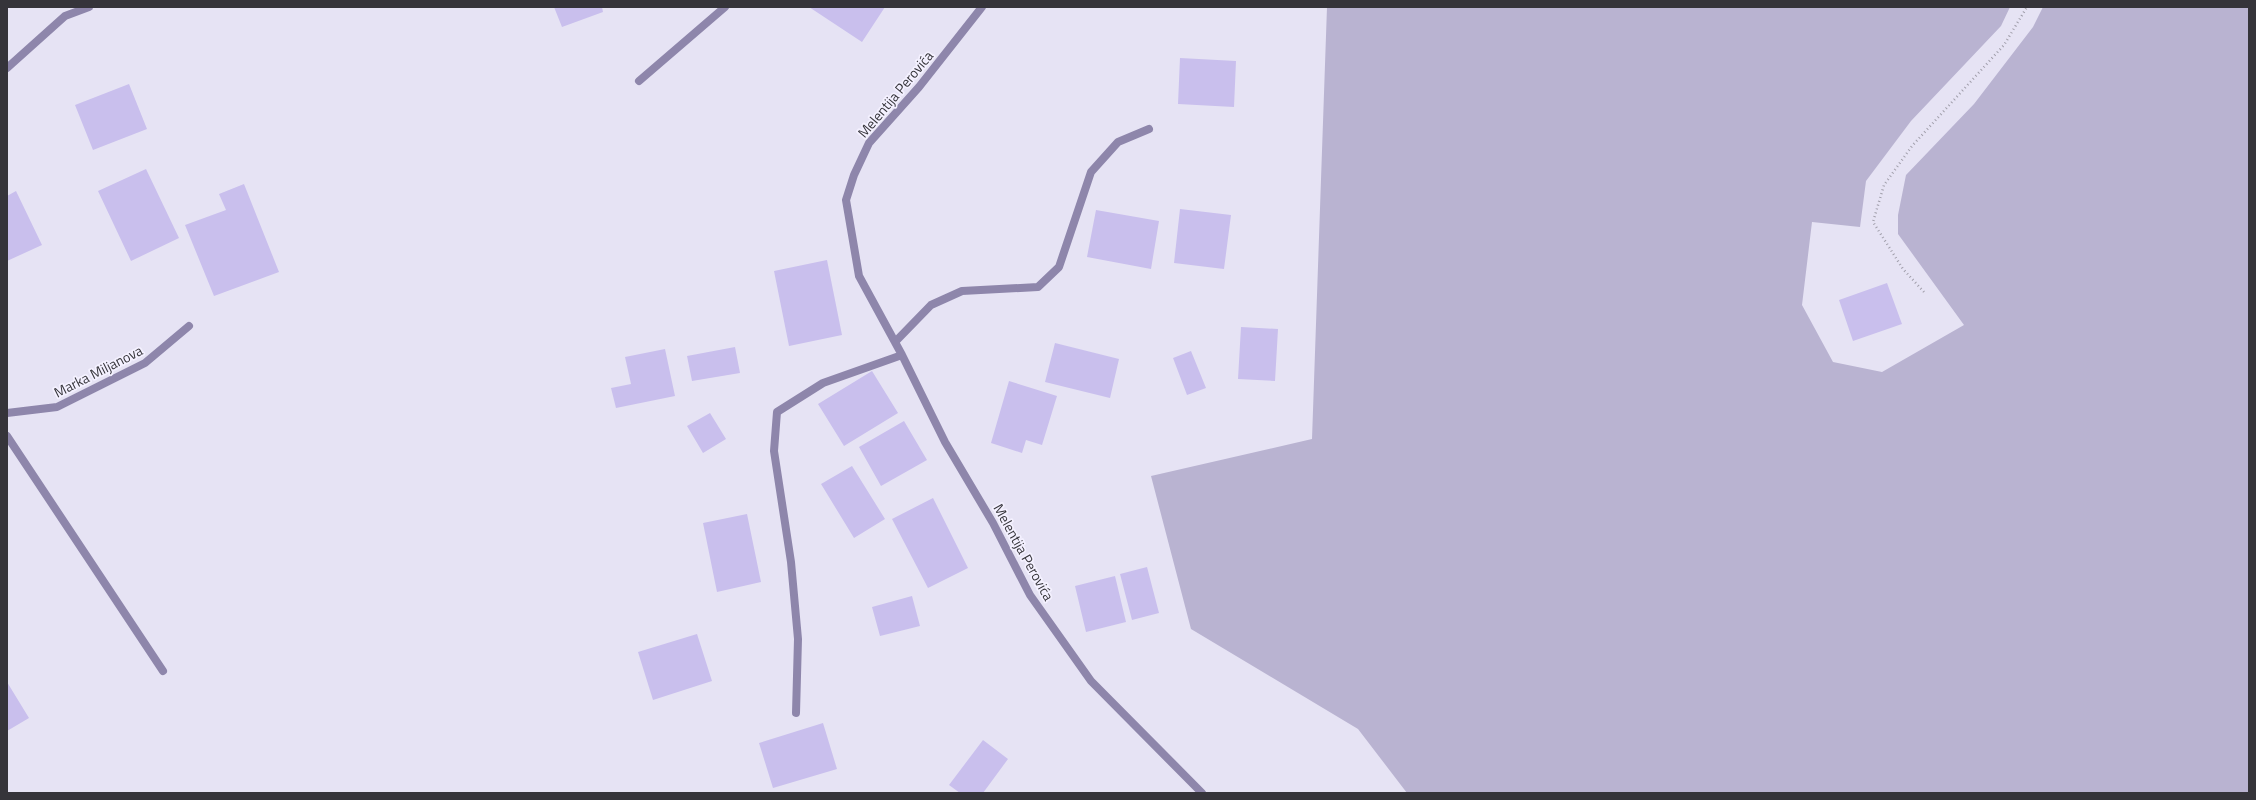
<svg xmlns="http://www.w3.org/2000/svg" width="2256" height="800" font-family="'Titillium Web',sans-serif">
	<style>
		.green { fill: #b9b3d1 }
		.building { fill: #c9bfed }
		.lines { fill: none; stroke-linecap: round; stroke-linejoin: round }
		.path { stroke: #a09eaa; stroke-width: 2.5; stroke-dasharray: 1 3; stroke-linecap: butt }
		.minor { stroke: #8e86ab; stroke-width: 8 }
		.labels { text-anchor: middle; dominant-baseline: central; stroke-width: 3.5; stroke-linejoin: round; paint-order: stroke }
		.street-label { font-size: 14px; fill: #35343a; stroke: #f4f1ff }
	</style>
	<rect width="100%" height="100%" fill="#e6e3f4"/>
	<!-- green -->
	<path class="green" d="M1327,7h683l-9,19 -90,95 -45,60 -6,46 -48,-5 -10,83 31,57 49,10 82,-47 -66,-91v-19l8,-40 68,-71 59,-77 10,-20h206v786h-842l-49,-64 -167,-100 -40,-153 161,-37z"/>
	<!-- building -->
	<path class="building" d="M554,7h48l1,5 -41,15z
		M809,7h76l-23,35z
		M1180,58l56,3 -2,46 -56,-3z
		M129,84l18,45 -54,21 -18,-45z
		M146,169l33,69 -48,23 -33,-70z
		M244,184l35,88 -65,24 -29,-71 41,-15 -7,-16z
		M16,191l26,54 -35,16v-65z
		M1180,209l51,6 -7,54 -50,-6z
		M1096,210l63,11 -8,48 -64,-12z
		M827,260l15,75 -53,11 -15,-75z
		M1887,283l15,41 -49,17 -14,-41z
		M1241,327l37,2 -3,52 -37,-2z
		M1055,343l64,16 -9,39 -65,-16z
		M735,347l5,26 -48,8 -5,-25z
		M665,349l10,47 -59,12 -5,-20 20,-4 -6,-27z
		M1191,351l15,37 -19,7 -14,-37z
		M872,371l26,42 -54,33 -26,-42z
		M1009,381l48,15 -15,49 -16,-5 -4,13 -31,-10z
		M710,413l16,26 -23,14 -16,-27z
		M904,421l23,39 -46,26 -22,-39z
		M852,466l33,53 -31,19 -33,-54z
		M933,498l35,70 -40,20 -36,-69z
		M747,514l14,68 -44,10 -14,-69z
		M1147,567l12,46 -27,7 -12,-46z
		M1115,576l11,46 -40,10 -11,-46z
		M912,596l8,30 -40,10 -8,-29z
		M697,634l15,47 -59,19 -15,-48z
		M7,682l22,36 -22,13z
		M823,723l14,46 -64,19 -14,-45z
		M983,740l25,19 -25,34h-23l-11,-8z"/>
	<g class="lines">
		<!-- path -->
		<path class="path" d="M1924,292l-21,-23 -30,-47 11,-37 28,-39 92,-101 23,-38"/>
		<!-- minor -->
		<path class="minor" d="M982,7l-63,80 -50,56 -15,32 -8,25 13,76 43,79 43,87 48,81 37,72 61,86 111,112
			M7,68l58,-52 24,-9
			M639,81l86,-74
			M895,342l36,-37 31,-14 76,-4 21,-20 32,-95 27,-30 31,-13
			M7,413l50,-6 88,-44 44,-37
			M7,436l156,235
			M796,713l2,-74 -7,-77 -17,-111 3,-39 46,-29 79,-28"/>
	</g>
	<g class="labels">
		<!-- street labels -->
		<g class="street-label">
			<text transform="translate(895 94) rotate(-50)">Melentija Perovića</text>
			<text transform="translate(98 371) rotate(-27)">Marka Miljanova</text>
			<text transform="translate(1024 552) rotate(61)">Melentija Perovića</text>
		</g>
	</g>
	<!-- border -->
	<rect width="2256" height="800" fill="none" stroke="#35343a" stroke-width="16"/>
</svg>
